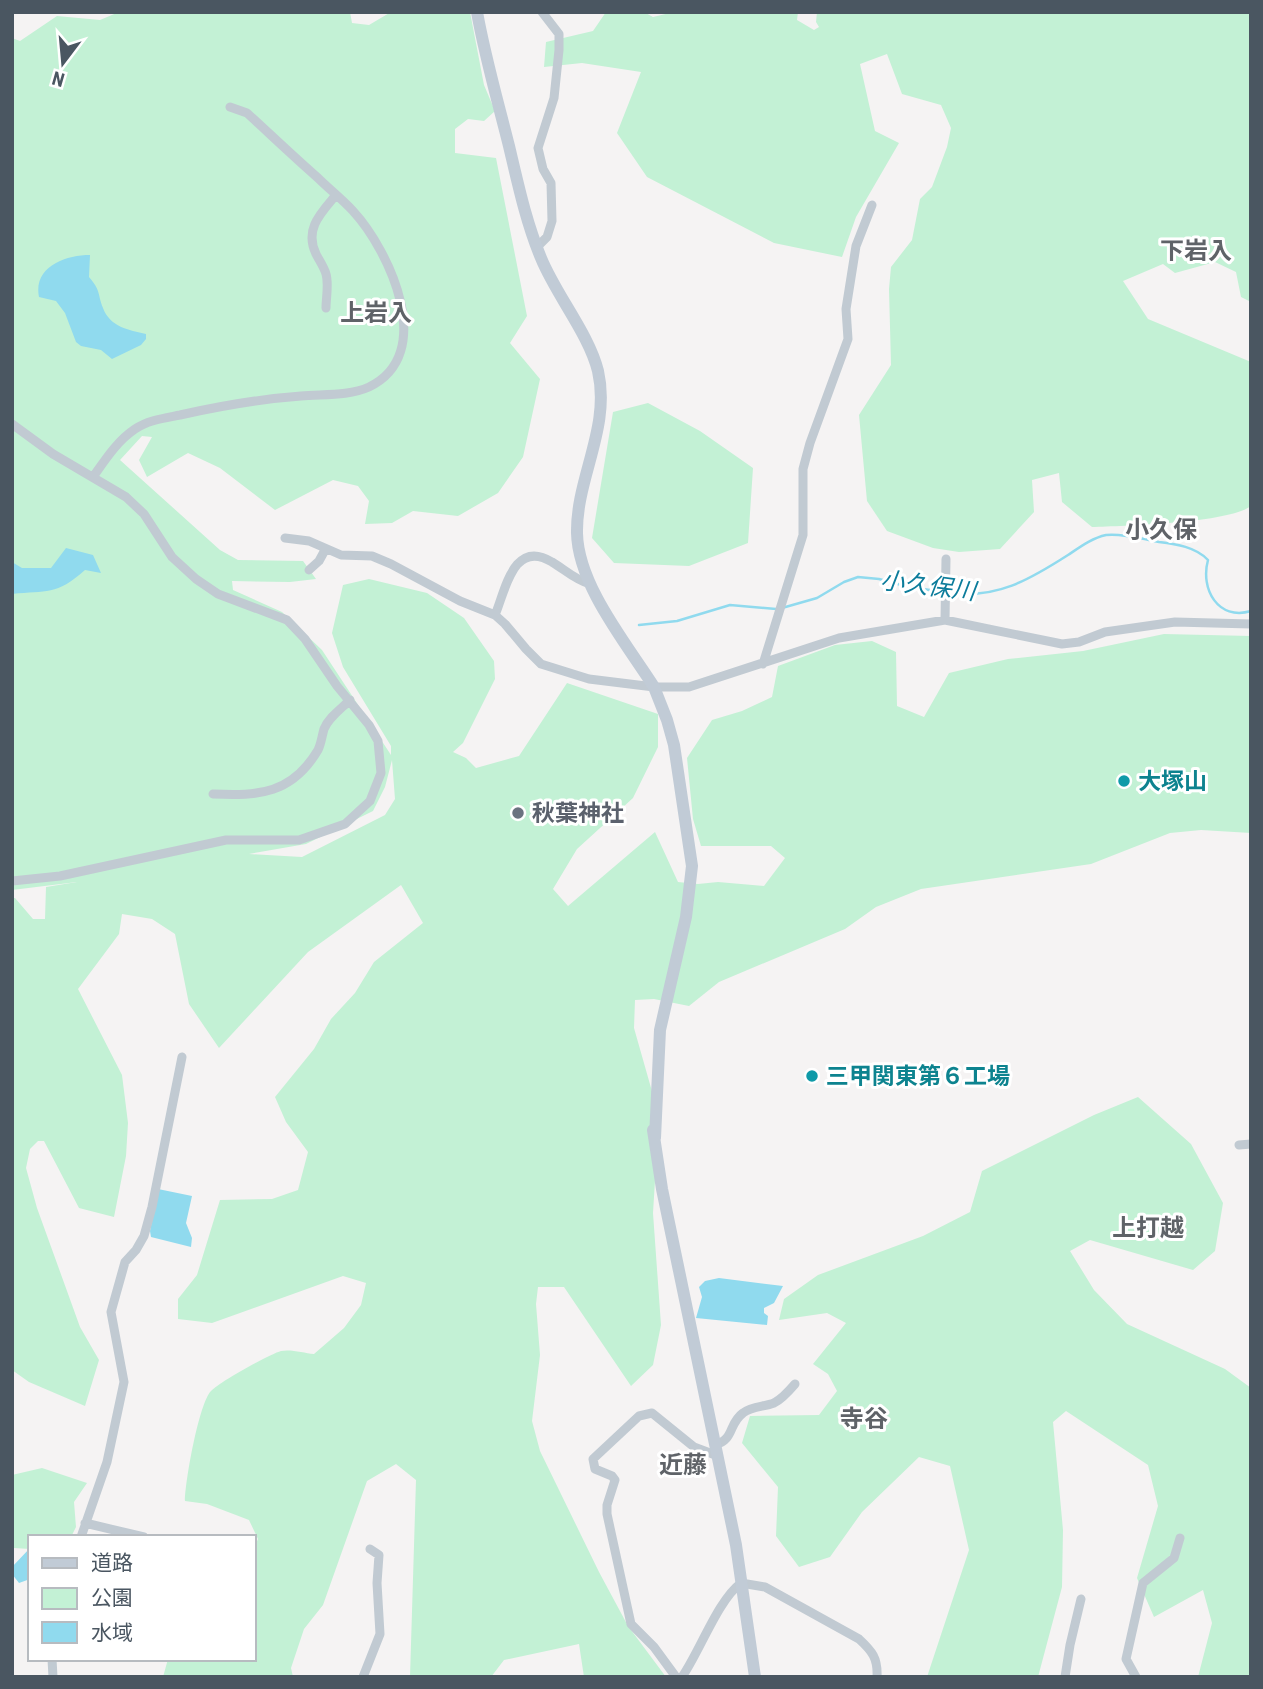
<svg xmlns="http://www.w3.org/2000/svg" width="1263" height="1689" font-family="'Roboto Condensed','Noto Sans JP',sans-serif">
	<style>
		.green { fill: #c3f1d5; fill-rule: evenodd }
		.water { fill: #90daee }
		.lines { fill: none; stroke-linecap: round; stroke-linejoin: round }
		.stream { stroke: #90daee; stroke-width: 2.5 }
		.street { stroke: #c1cad2; stroke-width: 9 }
		.secondary { stroke: #c1cbd6; stroke-width: 12 }
		.culture-dot { fill: #0f9aa8; stroke: #fff; stroke-width: 2.5 }
		.worship-dot { fill: #6b7280; stroke: #fff; stroke-width: 2.5 }
		.labels { text-anchor: middle; dominant-baseline: central; stroke-width: 6; stroke-linejoin: round; paint-order: stroke }
		.culture-label { font-size: 23px; font-weight: bold; fill: #0d838f; stroke: #fff; text-anchor: start }
		.worship-label { font-size: 23px; font-weight: bold; fill: #5b616d; stroke: #fff; text-anchor: start }
		.neighbourhood-label { font-size: 24px; font-weight: bold; fill: #5f6368; stroke: #fff }
		.water-label { font-size: 24px; font-style: italic; fill: #0c7c9b; stroke: #fff }
	</style>
	<rect width="100%" height="100%" fill="#f5f3f3"/>
	<!-- green -->
	<path class="green" d="M119,12h231l2,11 17,2 22,-13h79l14,73 11,26 -11,10 -16,-2 -13,10v24l41,5 31,158 -17,27 30,36 -17,78 -25,36 -40,23 -45,-5 -21,12 -27,1 4,-23 -11,-15 -25,-6 -58,30 -55,-42 -32,-15 -41,24 -8,-17 13,-23 -10,-1 -22,24 100,90 18,10 65,1 13,18 -26,3 -58,-1 1,9 49,22 40,38 69,105v-9l-48,-79 -11,-34 11,-48 26,-6 58,14 37,25 30,43 1,18 -32,64 -10,9 13,6 10,10 43,-12 48,-73 91,31v33l-25,51 -56,51 -24,40 15,17 87,-74 23,50 20,2 20,-2 46,4 21,-28 -14,-12h-70l-8,-27 -6,-61 25,-38 30,-9 30,-14 6,-31 57,-21 37,-4 24,11 1,54 27,11 25,-44 59,-14 75,-8 81,-17 87,2v197l-50,-3 -31,3 -79,31 -170,25 -45,18 -31,22 -126,53 -30,24 -35,-7 -19,1 -1,28 25,88 -6,97 8,112 -8,40 -22,21 -67,-99h-26l-2,17 4,51 -8,66 8,30 59,121 29,54 38,51h-82l-5,-33 -75,16 -13,17h-81l6,-197 -20,-16 -29,17 -44,124 -19,24 -13,39 2,9h-130l5,-18h86v-111l4,-9 -9,-19 -42,-16 -22,-3c0,-19 14,-98 26,-110 8,-9 59,-37 70,-40 10,-2 23,2 33,3l30,-26 17,-23 5,-22 -23,-7 -131,47 -34,-4v-20l19,-24 23,-75 52,-1 26,-9 10,-38 -22,-30 -11,-25 39,-48 17,-30 24,-26 19,-31 49,-39 -22,-38 -93,67 -89,96 -30,-44 -14,-70 -23,-15 -30,-5 -3,20 -41,55 44,86 6,48 -2,33 -12,61 -35,-9 -35,-67h-6l-8,8 -4,19 11,40 43,119 19,33 -14,46 -56,-24 -17,-12v-472h3l18,21h12l1,-32 31,-5 -65,8v-852l8,3 37,-25 43,4zM392,760l3,39 -10,16 -83,42 -53,-3 57,-10 67,-33 12,-24z
		M606,12h38l9,5 21,-5h124l-1,8 17,10 5,-3 -3,-5 1,-10h434v290l-10,-5 -5,-25 -21,-10 -40,11 -12,-9 -40,17 25,38 103,43v144c-23,17 -126,20 -159,21l-30,-25 -3,-29 -27,7 2,32 -34,37 -41,3 -26,-4 -46,-17 -20,-30 -8,-86 32,-50 -2,-76 2,-22 21,-27 8,-41 12,-12 15,-40 4,-19 -10,-23 -39,-11 -15,-40 -27,10 15,67 24,12 -43,74 -14,40 -68,-14 -127,-66 -30,-44 24,-61 -59,-9 -38,4 2,-25 47,-11z
		M648,403l52,28 53,37 -5,75 -59,23 -75,-3 -22,-25 21,-126z
		M1138,1097l53,47 32,59 -8,48 -22,19 -103,-30 -20,11 24,39 33,34 98,45 26,19v289h-53l14,-54 -9,-33 -49,27 -17,-39 21,-72 -10,-41 -82,-54 -13,11 10,108 -1,57 -24,90h-111l42,-127 -19,-84 -31,-9 -57,55 -32,45 -31,10 -23,-31 2,-49 -36,-44 8,-27 69,-1 18,-24 -9,-17 -15,-10 33,-41 -19,-10 -48,7 5,-21 34,-24 105,-39 47,-24 12,-41 112,-56z
		M42,1468l45,15 -13,19 2,25 -5,10h-41v12l-16,-1 -2,2v-75z"/>
	<!-- water -->
	<path class="water" d="M90,255l-1,22c12,14 8,15 14,31 7,19 26,22 43,26v5l-5,6 -29,14 -11,-9 -20,-4 -5,-4 -11,-29 -9,-12 -17,-4c-6,-30 26,-42 51,-42z
		M66,548l27,7 8,18 -16,-3c-29,26 -38,20 -73,24v-32l10,6h29z
		M158,1189l34,7 -6,27 6,15 -1,9 -40,-10 -1,-6z
		M719,1278l64,8 -9,17 -10,5v5l4,3 -1,9 -71,-7 6,-21 -3,-10 6,-6z
		M30,1548v31l-11,4 -7,-9v-7z"/>
	<g class="lines">
		<!-- stream -->
		<path class="stream" d="M949,593c48,6 80,-13 119,-38 12,-8 24,-17 38,-20 17,-2 36,4 53,7 17,2 37,5 49,18 -8,29 10,61 43,51
			M782,608l35,-10 27,-16 14,-5 21,2 26,7 37,6
			M639,625l38,-4 53,-16 46,4"/>
		<!-- street -->
		<path class="street" d="M537,247l10,-10 5,-16 -1,-38 -8,-14 -5,-21 16,-50 5,-48v-16l-17,-22
			M326,308c0,-10 3,-24 0,-34 -2,-7 -7,-14 -10,-20 -12,-25 5,-41 20,-59
			M12,424l41,30 73,43 18,17 28,43 24,22 22,15 69,26 18,19 32,47 32,39 9,16 3,32 -11,28 -25,23 -46,16h-73l-166,36 -48,5
			M93,477c12,-17 24,-36 42,-48 13,-9 30,-11 45,-14 40,-9 80,-16 121,-19 22,-2 48,0 68,-9 69,-33 20,-137 -16,-176 -11,-12 -24,-22 -35,-33 -24,-21 -47,-43 -71,-65l-17,-6
			M285,538l24,3 32,14 31,1 19,8 69,37 35,14 10,9 21,25 15,15 48,15 65,8h35l150,-49 106,-18 117,24 17,-2 26,-10 70,-10 76,2
			M309,570l10,-9 6,-11
			M495,615c10,-23 18,-77 57,-53 12,7 23,18 38,22
			M945,620l1,-61
			M763,664l40,-129v-66l7,-26 38,-104 -2,-30 10,-63 16,-41
			M213,794c46,2 79,0 105,-44 3,-6 4,-14 6,-21 5,-12 17,-20 26,-29
			M1239,1145l12,-1
			M715,1445c20,-6 13,-21 28,-32 9,-7 21,-6 31,-10 8,-4 15,-12 21,-19
			M85,1523l59,14
			M81,1537l26,-75 17,-80 -13,-70 14,-50 11,-12 8,-14 8,-29 30,-150
			M52,1659l1,18
			M363,1677l17,-43 -3,-51 2,-28 -9,-6
			M676,1677l-22,-30 -23,-23 -24,-110v-9l8,-25 -3,-4 -17,-7 -2,-10 46,-43 13,-3 42,34 24,9
			M682,1677c18,-26 36,-77 59,-94l24,4 94,52c13,12 19,19 18,38
			M1065,1677l5,-32 11,-46
			M1136,1677l-10,-18 17,-76 31,-25 6,-20"/>
		<!-- secondary -->
		<path class="secondary" d="M477,12c8,45 21,90 32,134 9,38 17,76 32,112 15,37 48,76 57,113 13,57 -22,107 -21,162 1,52 49,110 77,154l13,33 7,25 18,121 -6,51 -26,113 -5,108
			M653,1130l9,59 74,356 19,132"/>
	</g>
	<!-- markers -->
	<g class="culture-dot">
		<circle cx="1124" cy="781" r="7"/>
		<circle cx="812" cy="1076" r="7"/>
	</g>
	<circle class="worship-dot" cx="518" cy="813" r="7"/>
	<g class="labels">
		<!-- culture labels -->
		<g class="culture-label">
			<text x="1138" y="781">大塚山</text>
			<text x="826" y="1076">三甲関東第６工場</text>
		</g>
		<!-- worship labels -->
		<g class="worship-label">
			<text x="532" y="813">秋葉神社</text>
		</g>
		<!-- neighbourhood labels -->
		<g class="neighbourhood-label">
			<text x="1196" y="251">下岩入</text>
			<text x="376" y="313">上岩入</text>
			<text x="1161" y="530">小久保</text>
			<text x="1148" y="1228">上打越</text>
			<text x="864" y="1419">寺谷</text>
			<text x="683" y="1465">近藤</text>
		</g>
		<!-- water labels -->
		<g class="water-label">
			<text transform="translate(928 586) rotate(7)">小久保川</text>
		</g>
	</g>
	<!-- border -->
	<rect width="1263" height="1689" fill="none" stroke="#4a5661" stroke-width="28"/>
	<!-- legend -->
	<rect x="28" y="1535" width="228" height="126" fill="#ffffff" stroke="#b7bbc0" stroke-width="2"/>
	<rect x="42" y="1558" width="35" height="10" fill="#c1cbd6" stroke="#b7bbc0" stroke-width="2"/>
	<text x="91" y="1570" font-size="21" fill="#4a5661">道路</text>
	<rect x="42" y="1588" width="35" height="21" fill="#c3f1d5" stroke="#b7bbc0" stroke-width="2"/>
	<text x="91" y="1605" font-size="21" fill="#4a5661">公園</text>
	<rect x="42" y="1622" width="35" height="21" fill="#90daee" stroke="#b7bbc0" stroke-width="2"/>
	<text x="91" y="1640" font-size="21" fill="#4a5661">水域</text>
	<!-- north arrow -->
	<g transform="translate(63 63) rotate(196)" stroke="#ffffff" stroke-width="5" paint-order="stroke">
	<path d="M0-5L12 26L0 18L-12 26Z" fill="#4a5661"/>
	<text y="-10" font-size="19" font-weight="bold" text-anchor="middle" fill="#4a5661">N</text>
	</g>
</svg>
